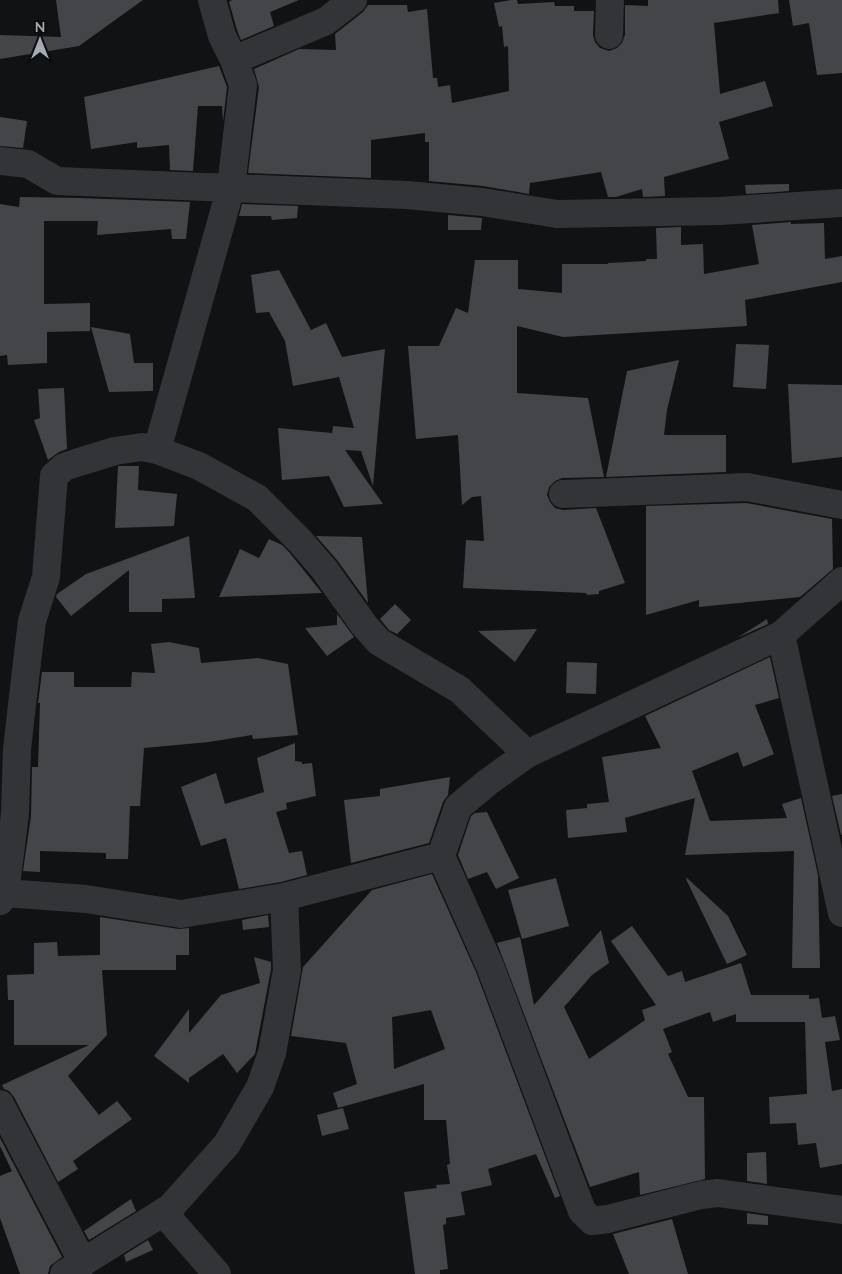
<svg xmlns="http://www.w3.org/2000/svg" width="842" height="1274" font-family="Mulish,sans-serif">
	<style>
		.building { fill: #434548; fill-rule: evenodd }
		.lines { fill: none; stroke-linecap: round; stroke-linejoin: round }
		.minor { stroke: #333437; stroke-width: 28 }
	</style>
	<rect width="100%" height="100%" fill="#111213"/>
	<!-- building -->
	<path class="building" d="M56,0h87l-64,46 -79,13v-24l61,2z
		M232,0h67l-29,12 4,14 -33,14 -4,-10 -8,-28z
		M511,0h6l1,4 36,-2 1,4h19v5h20l-1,24 2,7 5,6 9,3 8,-3 5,-5 3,-8v-30l23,1v-6h130l1,13 -65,10 6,71 45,-13 8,25 -54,16 10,37 -65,18 1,19 -22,1 -1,-8 -26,8h-8l-7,-25 -71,11 -1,11 -46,-8 -54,-5v-39h-4v-9l-54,7v38l-123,-5 11,-86 -5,-18 45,-20 37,1 -1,-16 28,-22 5,-7h39l1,7 19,-3 6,69h4l1,9 12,-2 2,18 57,-12 -1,-45 -4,1 -2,-21 -3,1 -5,-24z
		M789,0h53v73l-25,2 -8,-52 -16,3z
		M219,66l8,21 -4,35 -1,-16h-24l-5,65 -23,-1 -1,-25 -32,3v-6l-46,7 -7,-52z
		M0,117l27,4 -4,27 -23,-2z
		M789,184v7l-43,3 -1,-9z
		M20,197l59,1 111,4 -4,37h-14l-1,-10 -74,6 1,-14h-54v83l46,-1v28l-43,1v31l-39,2 -1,-10 -7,1v-152l19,3z
		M242,204l56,2 -1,12 -25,2 -1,-4h-32z
		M448,215l34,3 -1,12h-33z
		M791,222v2l33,-1 1,36 17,-3v26l-97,18 2,26 -184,11 -46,-11v67l71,5 16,79 -42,1 -7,3 -6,6 -2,8 3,7 5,6 8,2 33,-2 29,75 -26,8v3l-12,1 -1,-2 -123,-5 3,-48 18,1 -3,-45 -9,1 -10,8 -4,-70 -42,4 -8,-93h31l17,-38 12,5 7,-53h43v29l44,4v-29h46v-1l38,-2v-2h11l-1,-31 25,-1v18l22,-1 1,30 55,-10 -7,-39z
		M279,270l32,60 15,-7 16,34 43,-8 -12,137 -12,-35 -16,-1 38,54 -39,3 -15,-31 -47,4 -4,-52 54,5 1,-7 21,2 -15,-51 -46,9 -8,-45 -16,-29 -13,1 -5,-38z
		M91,327l39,7 4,29h19v28l-44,1z
		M736,344l33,1 -3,44 -33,-2z
		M679,360l-12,50 -3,25h62v37l-120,5 21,-106z
		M788,384l54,1v72l-50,6z
		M64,388l3,61 -8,3 -11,8 -14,-40 6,-2 -2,-29z
		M118,466h21l-1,24 39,4 -3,32 -59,2z
		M746,503l86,16 1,50 -33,28 -101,10v-7l-53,15v-109z
		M189,536l6,62 -33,1v13h-33v-42l-58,46 -15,-19 1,-3 29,-20z
		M316,536l46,1 6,66 -31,-43z
		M269,539l13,6 7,7 33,41 -103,4 21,-48 19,9z
		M395,604l16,16 -14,14 -8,-4 -9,-11z
		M337,614l17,23 -27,19 -22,-28 32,-3z
		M767,619l1,5 -31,14z
		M537,629l-22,33 -37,-31z
		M169,642l30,6 2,15 57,-5 30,6 10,71 -45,4 -1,-4 -43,7 -65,6 -4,58h-10l-2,53h-22v-6l-66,-2v21l-17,-1 8,-55 1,-49h6l2,-64h-2l4,-31h32v15h57l1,-15 23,1 -4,-29z
		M770,657l9,41 -24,7 19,49 -31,13 -5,-15 -46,19 18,50 77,-3 -5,-14 19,-6 17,77 2,93h-28l2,-117 -109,4 10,-57 -70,20 2,14 -59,6 -2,-28 21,-2v-4l22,-2 -7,-45 59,-9 -16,-32z
		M567,662l30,1 -1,31 -30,-1z
		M295,743v18l7,1v2l10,-1 4,33 -30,7 1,6 -11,3 13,41 13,-2 5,24 -26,7 -42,7 -13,-51 -25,8 -20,-59 35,-14 9,31 39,-12 -7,-34z
		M450,777l-2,18 -5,7 -14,41 -78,20 -7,-63 36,-4v-7z
		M842,794v41h-1l-9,-39z
		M487,812l32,66 -23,11 -9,-17 -19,7 -10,-24 13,-39 4,-3z
		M432,874l44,98 84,224 -5,2 -19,-44 -48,15 4,16 -31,7 4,23 -19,3v6l-3,1 5,44 -8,1v4h-25l-11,-82 33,-4 -1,-3 14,-1 -3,-19 3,-1 -4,-44h-22v-36l-86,24 -5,-15 24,-9 -11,-41 -55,-7 12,-69 69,-77zM431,1010l14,39 -51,20 -2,-52z
		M556,878l13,48 -47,13 -14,-49z
		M687,878l41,38 19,39 -20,9 -41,-85z
		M268,915l1,12 -26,3 -1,-10z
		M100,917l79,12 10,-1v27h-13v15h-74l5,65 -39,41 31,39 18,-14 15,18 -59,42 5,8 -20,13 -44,-85 -5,-6 -5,-2 -2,-4 87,-40h-75v-45h-6l-1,-25 27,-1v-31l23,-1 1,14 42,-1z
		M632,926l36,50 14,-5 3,11 56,-19 10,32h58v4l10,-1 3,20 13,-2 5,24 -15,2 7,49 10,-2v75l-22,4 -4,-25 -18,2 -2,-22 -26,1 -1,-27 38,-3 -2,-72h-69v-8l-23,8 -3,-10 -47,17 9,23 -4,2 20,43h16l1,82 -65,16 -1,-23 -49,15 -93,-244 23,-6 14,68 67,-75 8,33 -17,12 -28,32 25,52 56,-39 -3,-10 14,-5 -45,-64z
		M254,957l17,5v7l-16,85 -18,19 -14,-19 -34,24v5l-35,-27 35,-47v24l32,-38 39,-12z
		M343,1108l6,21 -27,7 -5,-21z
		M0,1138l62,119 -12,9 -2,8h-28l-20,-56v-42l12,-5 -12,-25z
		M766,1152l1,32 -20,-3v-28z
		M131,1199l5,12 -47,29 -5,-9z
		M747,1213l21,3v9l-21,-1z
		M672,1219l16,55h-59l-16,-40z
		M148,1240l5,10 -27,12 -2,-7z"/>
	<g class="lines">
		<!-- minor -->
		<path class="minor" d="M609,35l1,-35
			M234,60l92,-39 27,-21
			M0,161l28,3 29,17 350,14 75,7 75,12 163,-3 122,-8
			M157,450l74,-263 12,-102 -9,-25 -12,-24 -10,-36
			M563,494l184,-7 95,18
			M842,581l-61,54 -254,119 -39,28 -30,25 -17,49 49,110 92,245 10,10 16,-2 93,-24 17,-2 124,17
			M781,635l61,278
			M5,893l81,6 95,15 103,-17 157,-41
			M0,901l5,-8 10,-79 2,-65 8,-70 7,-58 14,-44 8,-101 10,-9 15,-5 36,-11 27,-4 15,3 42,16 58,32 43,43 24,28 40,56 15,17 81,48 67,64
			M0,1104l83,159
			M163,1212l54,62
			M64,1274l106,-66 57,-64 33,-57 12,-34 15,-83 -3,-73"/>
	</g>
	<!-- north arrow -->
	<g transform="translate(40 40)" stroke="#0c0d0e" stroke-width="4" paint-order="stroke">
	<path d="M0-4L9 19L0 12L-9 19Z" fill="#a4abb2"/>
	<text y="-8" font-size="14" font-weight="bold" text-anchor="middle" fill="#a4abb2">N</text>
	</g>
</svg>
